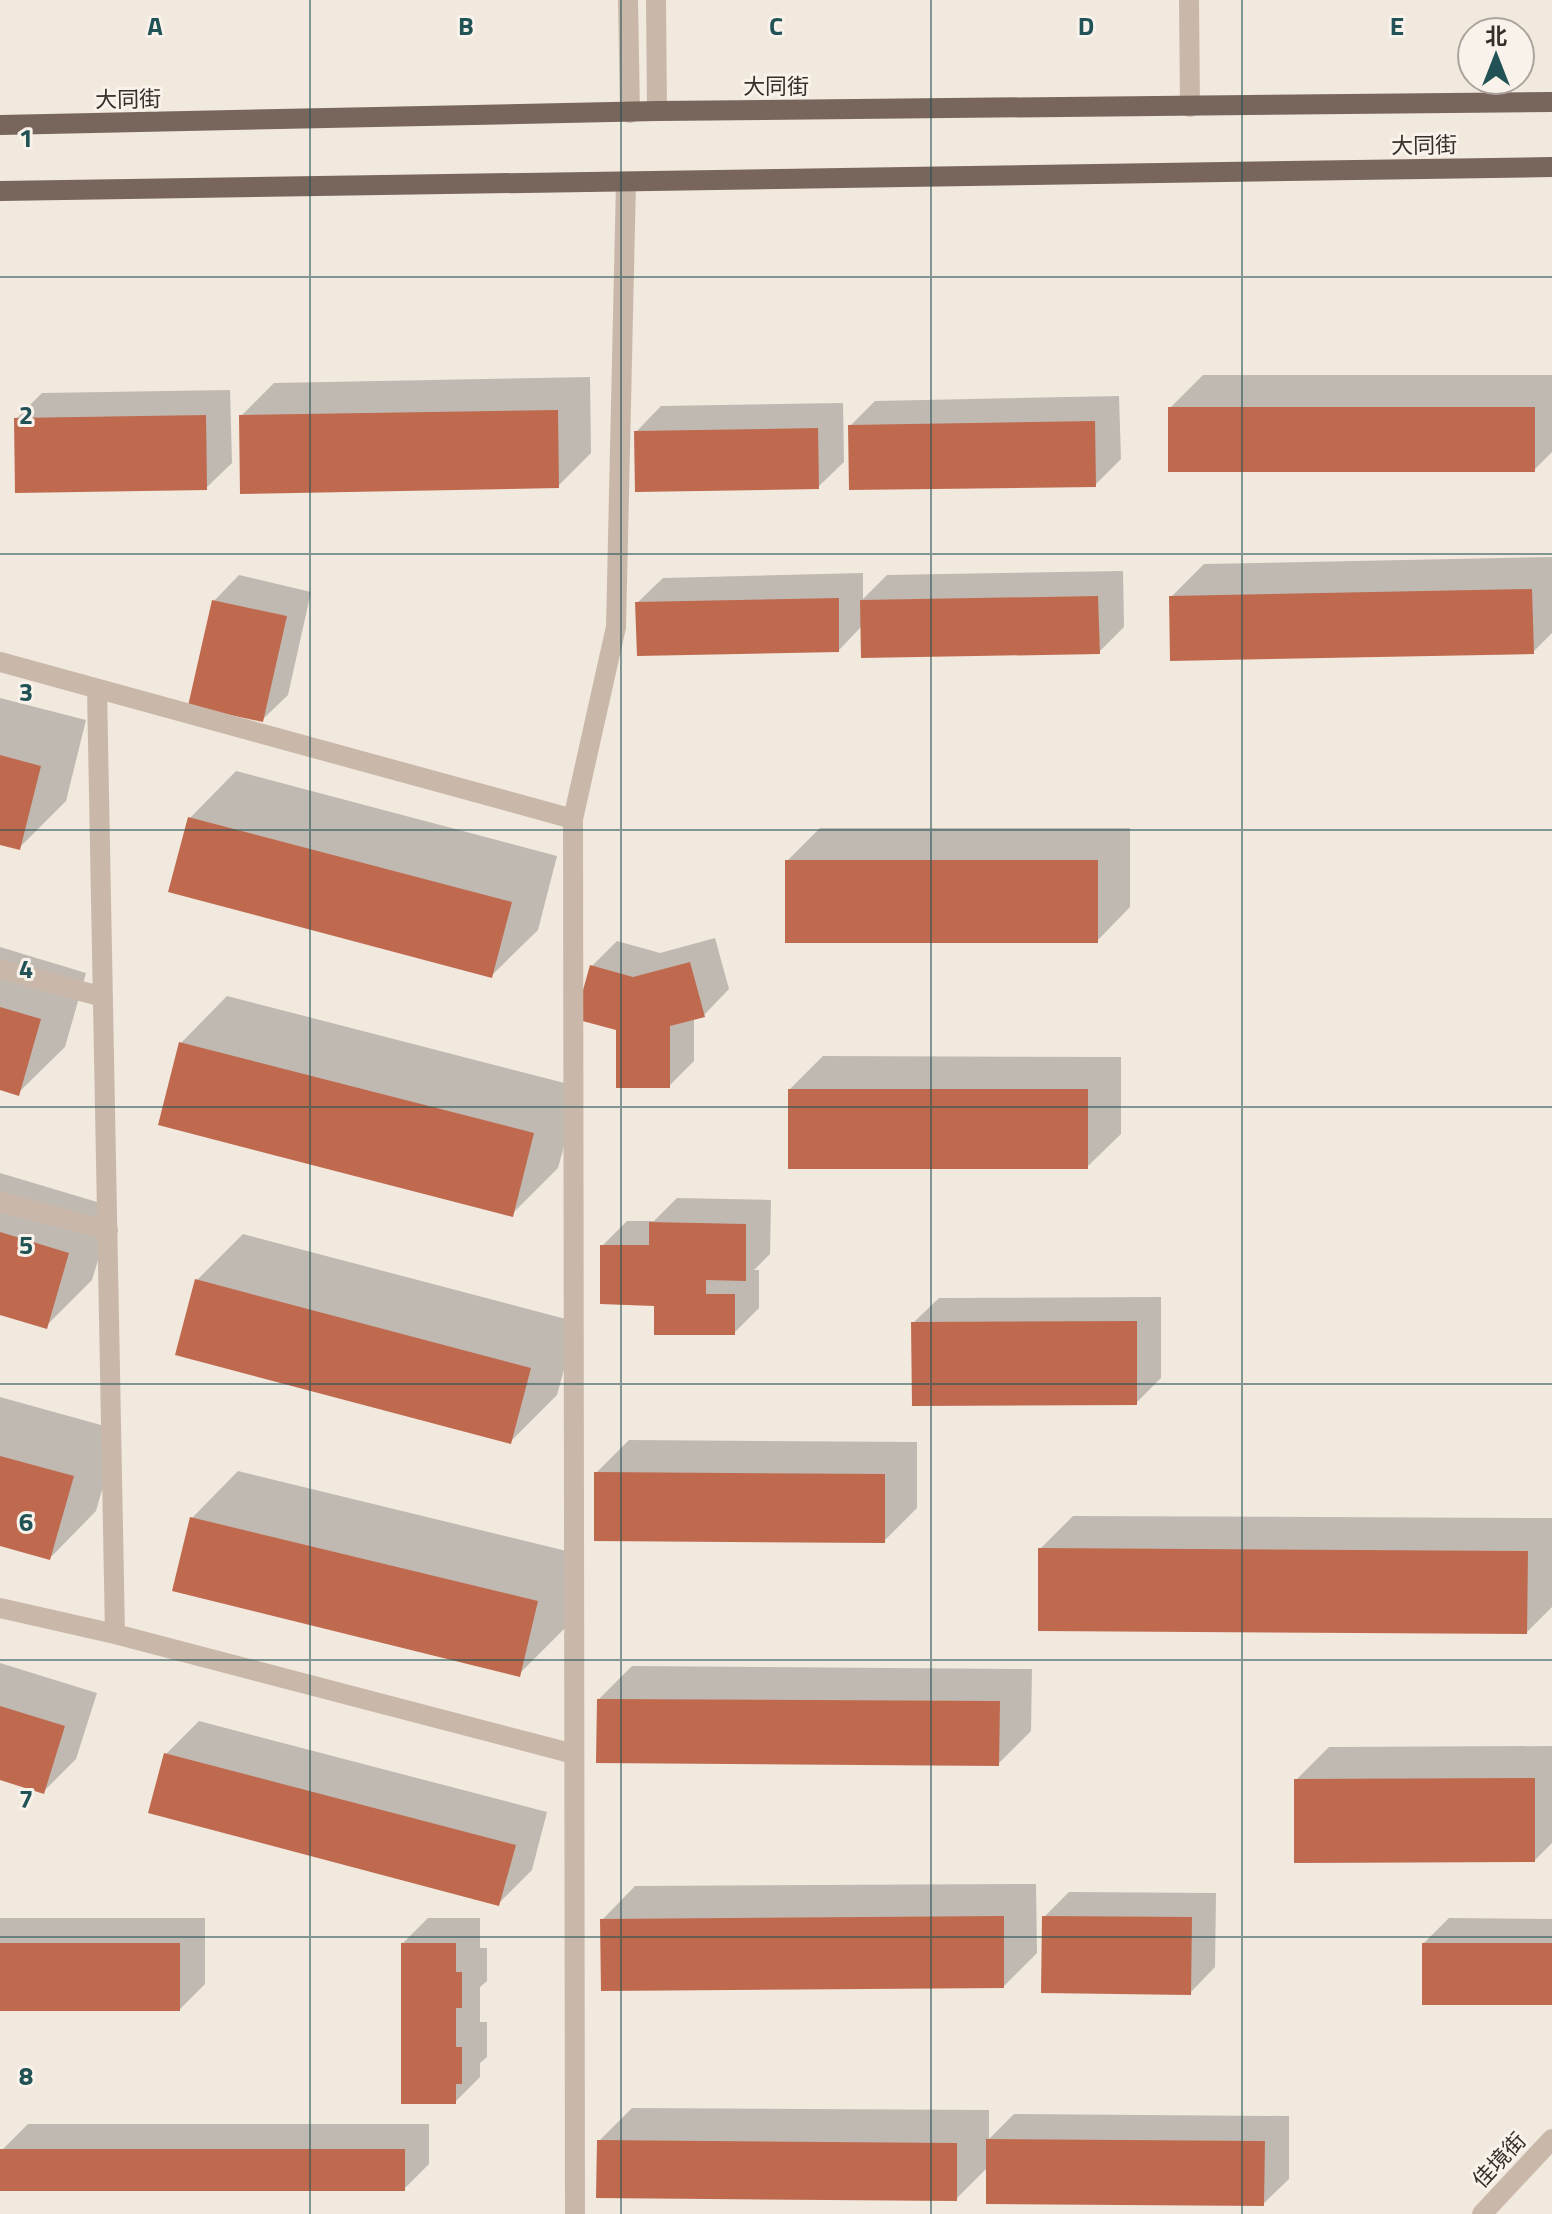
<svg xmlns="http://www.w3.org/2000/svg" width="1552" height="2214" font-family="'Titillium Web','Noto Sans SC',sans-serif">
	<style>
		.shadow { fill: #0003 }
		.building { fill: #bf6a4e }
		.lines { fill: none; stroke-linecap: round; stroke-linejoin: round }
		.minor { stroke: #c9b8aa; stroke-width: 20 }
		.major { stroke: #78655b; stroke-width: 20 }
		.grid { fill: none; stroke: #215256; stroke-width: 2; stroke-opacity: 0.55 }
		.labels { text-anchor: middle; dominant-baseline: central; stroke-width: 6; stroke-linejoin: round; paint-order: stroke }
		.street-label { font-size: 22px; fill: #372e29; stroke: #f9f2ea }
		.grid-label { font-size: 26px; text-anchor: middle; font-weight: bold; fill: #215256; stroke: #f9f2ea; stroke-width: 6; stroke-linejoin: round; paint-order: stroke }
	</style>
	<rect width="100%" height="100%" fill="#f1e8de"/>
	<!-- shadow -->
	<path class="shadow" d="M1203,375h349v77l-18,18 -364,-62z
		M590,377l1,76 -33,33 -317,-70 33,-33z
		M230,390l2,73 -26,25 -190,-69 26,-26z
		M1119,396l2,63 -26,26 -245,-59 25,-25z
		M843,403l1,59 -26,25 -182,-55 25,-26z
		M1552,557v76l-19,19 -362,-55 33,-33z
		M1123,571l1,56 -25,25 -237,-26 -23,24 -202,-47 26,-25 200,-5v26l24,-24z
		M239,575l72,17 -23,103 -26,25 -48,-119z
		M0,698l86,22 -20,81 -47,47 -19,-5z
		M236,771l321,85 -19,74 -47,46 -301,-158z
		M820,828h310v79l-33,34 -310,-80z
		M715,938l14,51 -25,26 -10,2v44l-25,25 -51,-57 -26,-63 25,-25 43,12z
		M0,947l86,26 -21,74 -47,46 -18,-5z
		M227,996l353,91 -22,81 -46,46 -331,-171z
		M823,1056l298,1v77l-34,33 -297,-78z
		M0,1173l114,34 -22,73 -46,46 -46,-13z
		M677,1198l94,2 -1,54 -16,16h5v38l-25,25 -78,-29 -54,-58 25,-25h27z
		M243,1234l334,88 -20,73 -47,47 -313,-162z
		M1161,1297v81l-25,25 -223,-80 26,-25z
		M0,1397l119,33 -23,81 -46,47 -50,-14z
		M629,1440l288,2v66l-33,33 -288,-68z
		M238,1471l345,84 -18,73 -46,46 -327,-156z
		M1073,1516l479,2v89l-25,25 -487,-83z
		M0,1663l97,30 -21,66 -33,33 -43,-14z
		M632,1666l400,3 -1,62 -33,33 -399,-65z
		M199,1721l348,91 -15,58 -33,33 -333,-149z
		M1552,1746v97l-17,17 -239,-80 33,-33z
		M1036,1884l1,69 -33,33 -402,-66 33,-34z
		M1069,1892l147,1 -1,74 -25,26 -146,-76z
		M0,1918h205v66l-25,25h-180z
		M428,1918h52v30h7v33l-7,6v35h7v35l-7,6v14l-25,25 -52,-159z
		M1449,1918l103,1v84l-128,-60z
		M632,2108l357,2v29l25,-25 275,2v63l-26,25 -275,-37 -32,32 -357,-58z
		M28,2124h401v40l-25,25 -402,-39z"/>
	<!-- building -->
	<path class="building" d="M1168,407h367v65h-367z
		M558,410l1,78 -319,6 -1,-79z
		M206,415l1,75 -192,3 -1,-75z
		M1095,421l1,66 -247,3 -1,-65z
		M818,428l1,61 -184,3 -1,-61z
		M1532,589l2,65 -364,7 -1,-65z
		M1098,596l2,58 -239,4 -1,-58z
		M839,598v54l-202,4 -2,-54z
		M212,600l75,16 -24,106 -75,-16z
		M0,755l41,11 -21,84 -20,-5z
		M188,817l324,85 -20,76 -324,-86z
		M785,860h313v83h-313z
		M690,962l15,55 -35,9v62h-54v-58l-41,-11 15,-54 43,12z
		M0,1007l41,12 -22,77 -19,-6z
		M179,1042l355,91 -21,84 -355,-92z
		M788,1089h300v80h-300z
		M649,1222l97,2v57l-40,-1v14h29v41h-81v-29l-54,-2v-59h49z
		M0,1232l69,21 -22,76 -47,-14z
		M195,1279l336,89 -20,76 -336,-89z
		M1137,1321v84l-225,1 -1,-84z
		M0,1456l74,20 -24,84 -50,-14z
		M594,1472l291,2v69l-291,-2z
		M190,1517l348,84 -18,76 -348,-86z
		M1038,1548l490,3 -1,83 -489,-3z
		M597,1699l403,2 -1,65 -403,-3z
		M0,1706l65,20 -21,68 -44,-14z
		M164,1753l352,92 -17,61 -351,-93z
		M1535,1778v84l-241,1v-84z
		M1004,1916v72l-403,3 -1,-72z
		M1042,1916l150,1 -1,78 -150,-2z
		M0,1943h180v68h-180z
		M401,1943h55v29h6v36h-6v39h6v37h-6v20h-55z
		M1422,1943h130v62h-130z
		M986,2139l279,2 -1,65 -278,-2z
		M597,2140l360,3v58l-361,-3z
		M0,2149h405v42h-405z"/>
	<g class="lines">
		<!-- minor -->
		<path class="minor" d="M628,0l2,113
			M656,0l1,111
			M1189,0l1,107
			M0,662l573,157
			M97,689l18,945
			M0,969l103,28
			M0,1202l108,28
			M0,1608l115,26 459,120
			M575,2214l-2,-1395 43,-192 10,-445
			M1482,2214l70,-75"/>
		<!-- major -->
		<path class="major" d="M0,125l657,-14 895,-9
			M0,191l1552,-24"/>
	</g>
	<!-- grid -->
	<path class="grid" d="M310,0v2214M621,0v2214M931,0v2214M1242,0v2214M0,277h1552M0,554h1552M0,830h1552M0,1107h1552M0,1384h1552M0,1660h1552M0,1937h1552"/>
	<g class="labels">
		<!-- street labels -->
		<g class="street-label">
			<text x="776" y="86">大同街</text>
			<text transform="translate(128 99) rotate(-1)">大同街</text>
			<text transform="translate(1424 145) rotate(-1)">大同街</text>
			<text transform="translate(1499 2160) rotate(-47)">佳境街</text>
		</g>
	</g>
	<g class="grid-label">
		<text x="155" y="35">A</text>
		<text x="466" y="35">B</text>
		<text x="776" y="35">C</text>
		<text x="1086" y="35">D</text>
		<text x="1397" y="35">E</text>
		<text x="26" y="147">1</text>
		<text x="26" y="424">2</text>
		<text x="26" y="701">3</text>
		<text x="26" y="978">4</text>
		<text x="26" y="1254">5</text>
		<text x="26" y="1531">6</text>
		<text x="26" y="1808">7</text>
		<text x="26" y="2085">8</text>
	</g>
	<!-- north arrow -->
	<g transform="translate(1496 56)"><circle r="38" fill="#f9f2ea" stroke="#aba49d" stroke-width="2"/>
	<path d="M0-6L14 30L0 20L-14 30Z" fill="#215256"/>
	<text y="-12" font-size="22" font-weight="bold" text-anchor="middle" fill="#372e29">北</text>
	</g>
</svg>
